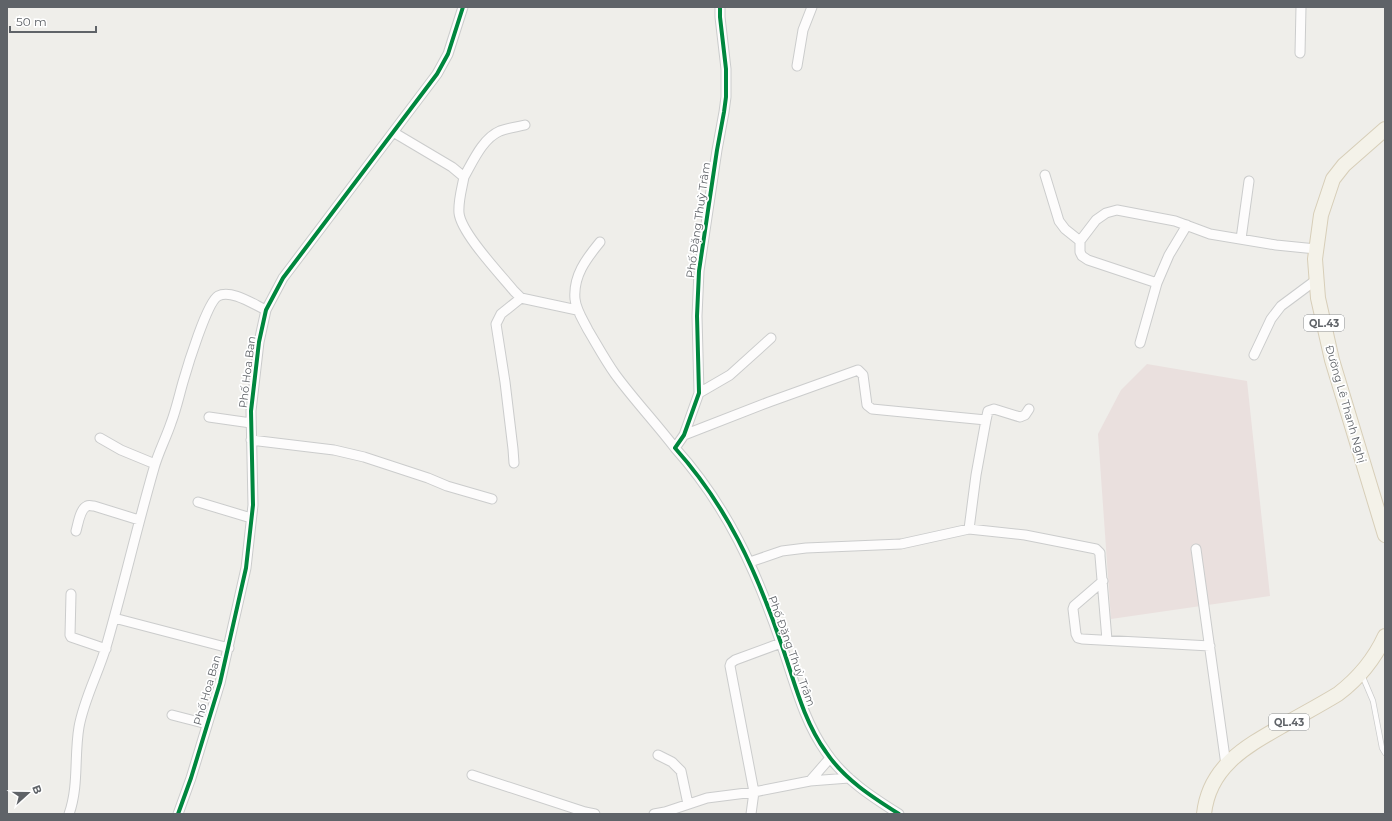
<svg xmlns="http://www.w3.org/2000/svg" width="1392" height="821" font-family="Montserrat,sans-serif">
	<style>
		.medical { fill: #eae0de }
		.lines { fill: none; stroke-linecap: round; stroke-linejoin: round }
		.service-casing { stroke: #cbcccc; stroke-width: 6 }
		.minor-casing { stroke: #cbcccc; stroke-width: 11 }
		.primary-casing { stroke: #d7ceb8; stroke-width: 16 }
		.service { stroke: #fdfcfc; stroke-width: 4.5 }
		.minor { stroke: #fdfcfc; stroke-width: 9 }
		.primary { stroke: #f4f2e9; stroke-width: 14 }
		.cycleway-casing { stroke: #fff; stroke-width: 6 }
		.cycleway { stroke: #00873e; stroke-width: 4 }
		.labels { text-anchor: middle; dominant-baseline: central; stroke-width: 3.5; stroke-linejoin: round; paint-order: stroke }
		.shield { fill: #fff; stroke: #8f9295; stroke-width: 1 }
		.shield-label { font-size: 10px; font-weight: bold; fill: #5f6368 }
		.street-label { font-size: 11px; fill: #5f6368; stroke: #fff }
	</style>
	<rect width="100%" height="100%" fill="#efeeea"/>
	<!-- medical -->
	<path class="medical" d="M1147,364l100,17 23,215 -159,23 -13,-185 23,-44z"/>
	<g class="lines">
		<!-- service casing -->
		<g class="service-casing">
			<path id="service" d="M1362,675l11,26 9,47 3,5"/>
		</g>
		<!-- minor casing -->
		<g class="minor-casing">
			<path id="minor" d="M720,7v10l6,52v28l-2,15 -7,38 -18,121 -2,45 2,77 -15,42 -9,13c52,58 81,122 106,195 13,37 22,77 45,109 18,27 46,45 73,62
				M1300,53l1,-46
				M797,66l6,-36 9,-23
				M393,132l59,35 12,10c-2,11 -6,24 -5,36 2,20 42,62 55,78l7,7 56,12
				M1045,175l14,46 6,8 15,12
				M464,177c9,-16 19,-39 36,-46 8,-3 17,-4 25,-6
				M1241,239l8,-58
				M600,242c-14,17 -27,34 -25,57 1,11 8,21 13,31 9,15 17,30 27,44 19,26 41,49 60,74
				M1157,283l-69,-23 -6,-4 -2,-4v-11l16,-21 10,-7 11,-3 58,11 35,13 66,11 40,4
				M1140,343l17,-60 12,-28 18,-30
				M1254,355l17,-36 10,-13 35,-26
				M699,393l31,-18 41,-37
				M209,417l42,6
				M986,420l2,-9 6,-2 26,8 5,-2 4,-6
				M684,435l85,-33 89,-32 5,5 4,30 5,4 114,11 -10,55 -7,54
				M100,438l21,12 34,14
				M251,440l83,10 30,7 64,21 19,8 45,13
				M514,463l-1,-14 -8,-67 -9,-58 5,-10 20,-16
				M198,502l53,16
				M76,531c2,-7 4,-22 11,-25 2,-1 4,0 7,0l45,14
				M1196,549l30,216
				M750,562l32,-11 24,-3 95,-4 68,-15 56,6 71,14 4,4v3l7,84
				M1103,581l-29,25 -1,3 3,25 2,4 4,1 128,7
				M71,594l-1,41 1,2 35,12
				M114,618l115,30
				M172,715l35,9
				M658,755l14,7 9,9 7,33
				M472,775l113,37 10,2
				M810,781l20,-23
				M69,814c10,-28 5,-58 10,-87 5,-28 19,-53 27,-80 17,-59 31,-120 48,-179 4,-15 12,-30 17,-45 5,-13 8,-27 12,-41 4,-14 24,-80 35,-86 13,-7 35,8 48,14
				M178,814l13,-36 29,-95 26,-115 7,-63 -2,-94 8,-69 7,-32 17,-32 154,-204 11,-20 15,-47
				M654,814l11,-2 42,-14 47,-6 56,-11 39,-3
				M751,814l3,-22 -24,-126 1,-3 4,-3 46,-17"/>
		</g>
		<!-- primary casing -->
		<g class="primary-casing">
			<path id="primary" d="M1385,129l-41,36 -11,14 -12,36 -6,44 3,39 14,62 53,175
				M1204,814c5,-47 41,-67 78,-88 19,-11 38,-21 56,-32 21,-16 36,-34 47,-58"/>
		</g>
		<!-- service -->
		<use href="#service" class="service"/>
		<!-- minor -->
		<use href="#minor" class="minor"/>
		<!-- primary -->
		<use href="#primary" class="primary"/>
		<!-- cycleway casing -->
		<g class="cycleway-casing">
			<path id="cycleway" d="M720,7v10l6,52v28l-2,15 -7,38 -18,121 -2,45 2,77 -15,42 -9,13c52,58 81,122 106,195 13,37 22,77 45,109 18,27 46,45 73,62
				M178,814l13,-36 29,-95 26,-115 7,-63 -2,-94 8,-69 7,-32 17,-32 154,-204 11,-20 15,-47"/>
		</g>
		<!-- cycleway -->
		<use href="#cycleway" class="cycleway"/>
	</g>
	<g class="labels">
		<!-- shield labels -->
		<g class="shield">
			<rect x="1304" y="315" width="40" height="16" rx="3"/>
			<rect x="1269" y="714" width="40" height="16" rx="3"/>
		</g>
		<g class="shield-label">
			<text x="1324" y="323">QL.43</text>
			<text x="1289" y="722">QL.43</text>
		</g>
		<!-- street labels -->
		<g class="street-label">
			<text transform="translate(698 220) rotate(-82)">Phố Đặng Thuỳ Trâm</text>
			<text transform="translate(247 372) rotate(-83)">Phố Hoa Ban</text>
			<text transform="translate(1346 404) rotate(74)">Đường Lê Thanh Nghị</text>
			<text transform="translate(792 651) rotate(70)">Phố Đặng Thuỳ Trâm</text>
			<text transform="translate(207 690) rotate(-74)">Phố Hoa Ban</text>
		</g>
	</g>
	<!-- border -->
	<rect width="1392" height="821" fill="none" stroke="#5f6368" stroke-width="16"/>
	<!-- north arrow -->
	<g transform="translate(28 793) rotate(69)" stroke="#ffffff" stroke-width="3" paint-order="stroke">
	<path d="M0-3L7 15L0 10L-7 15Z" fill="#5f6368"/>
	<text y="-6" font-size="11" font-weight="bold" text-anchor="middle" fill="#5f6368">B</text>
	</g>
	<!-- scale -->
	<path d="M10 26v6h86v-6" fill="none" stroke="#5f6368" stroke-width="2"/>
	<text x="16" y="26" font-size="12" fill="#5f6368" stroke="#ffffff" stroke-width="3" paint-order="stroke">50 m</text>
</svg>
